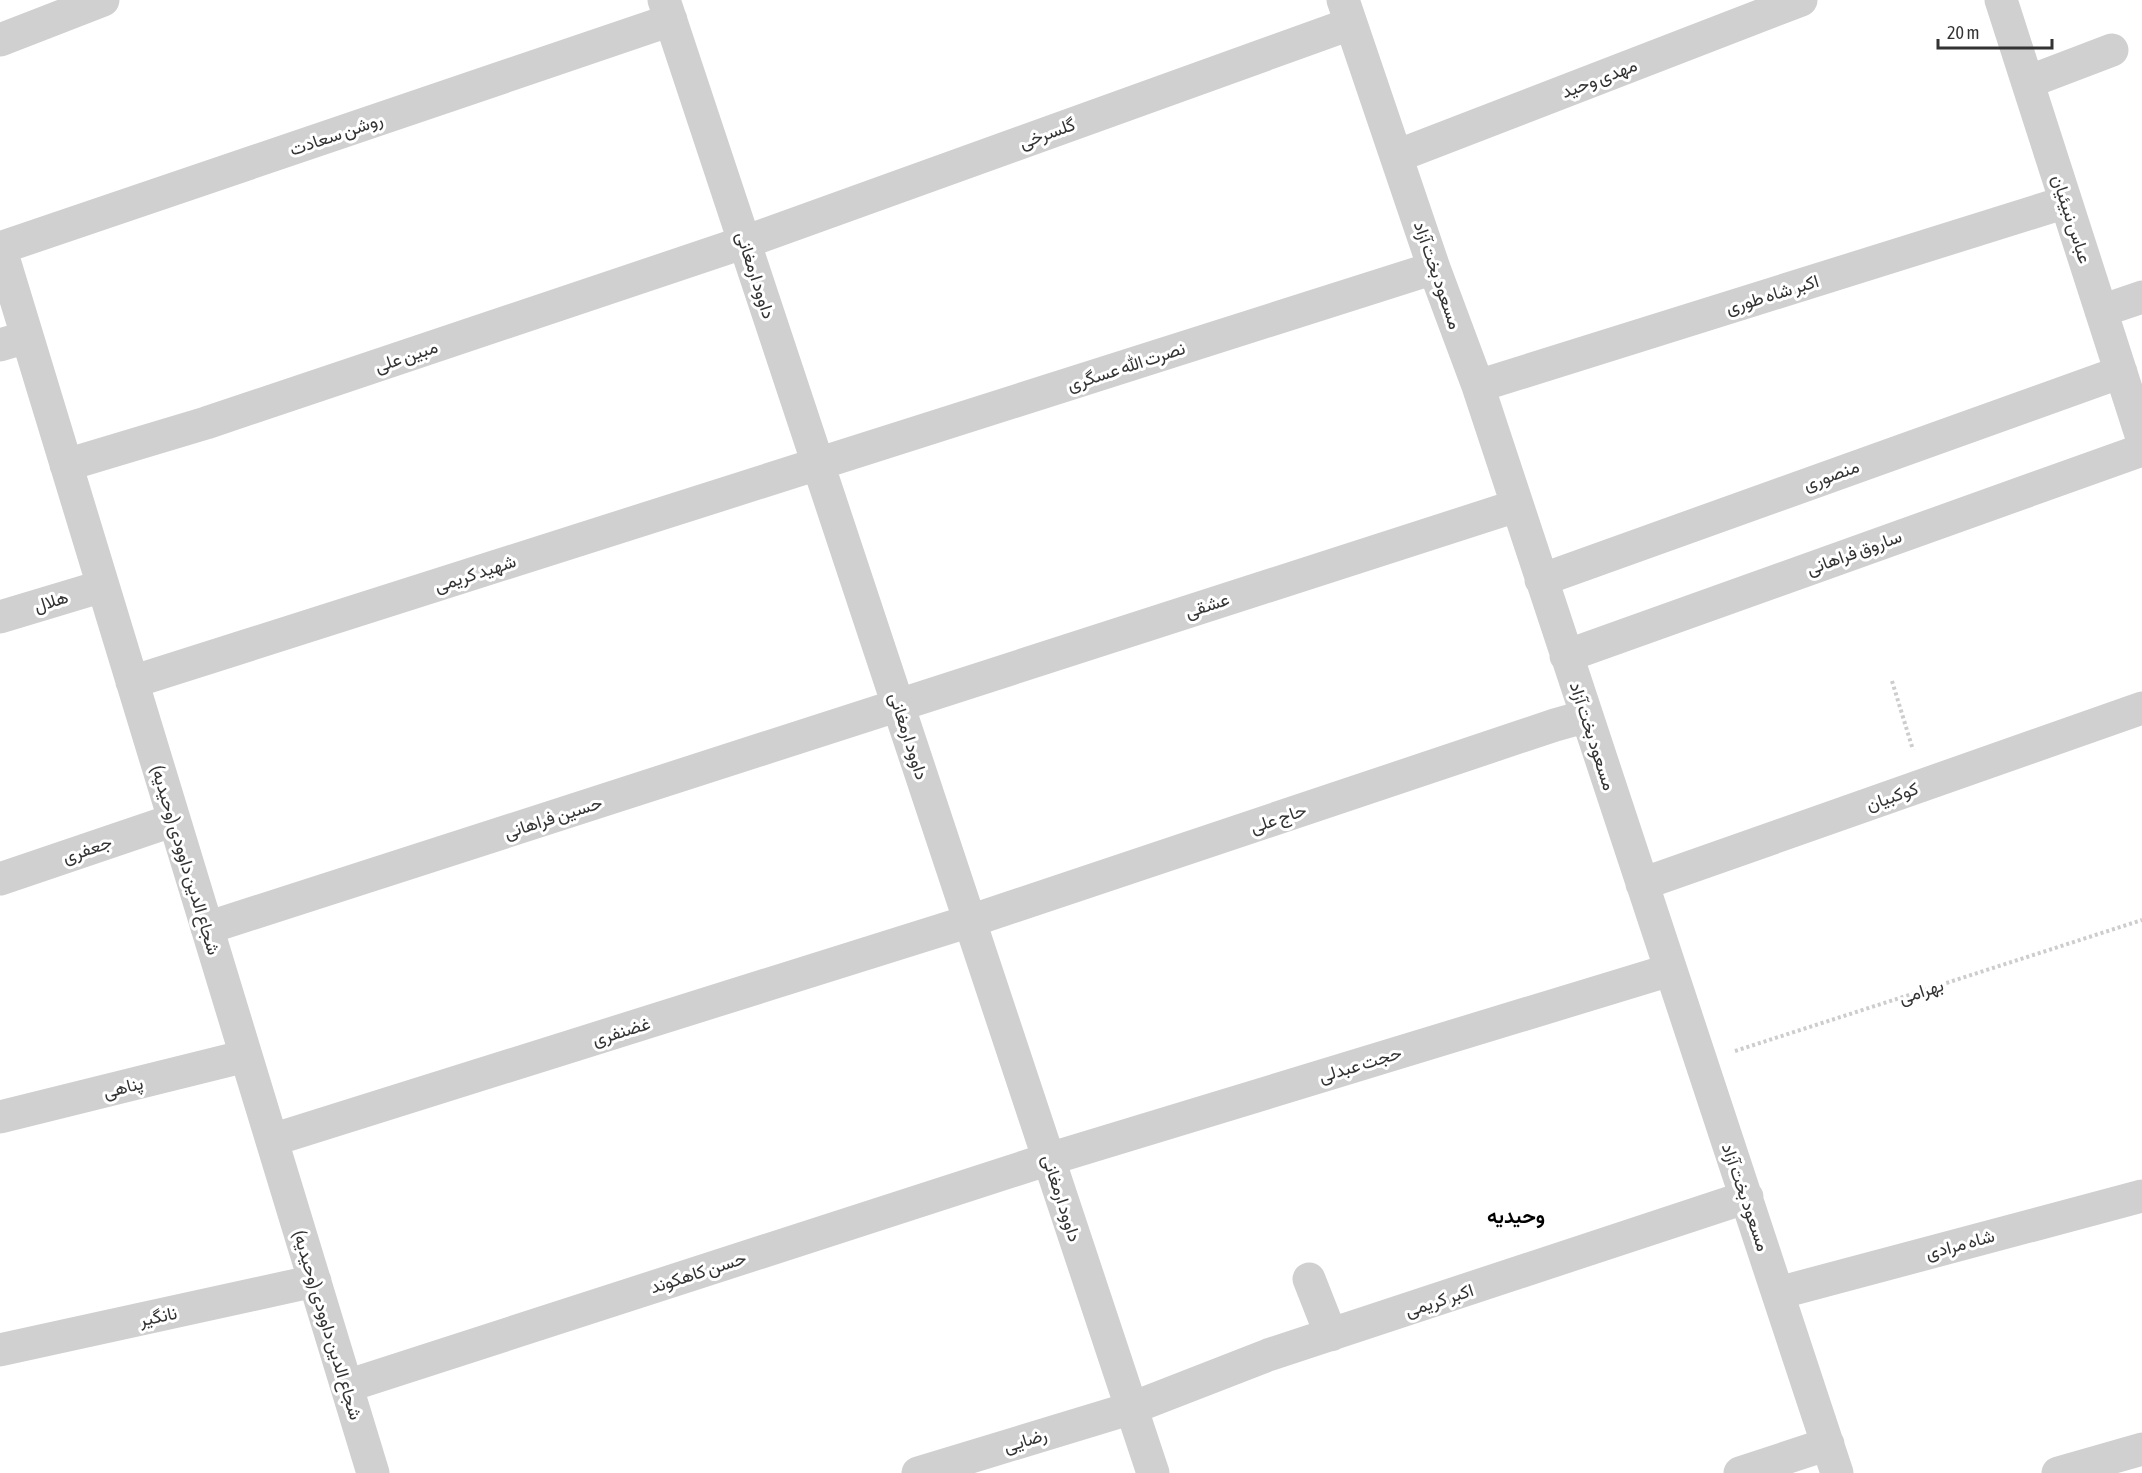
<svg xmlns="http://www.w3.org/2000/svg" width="2142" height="1473" font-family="'Asap Condensed',Vazirmatn,sans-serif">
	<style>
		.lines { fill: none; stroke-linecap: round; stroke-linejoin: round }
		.path { stroke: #cdcdcd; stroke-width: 4; stroke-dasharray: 3 3; stroke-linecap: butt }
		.street { stroke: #d0d0d0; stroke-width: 33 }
		.labels { text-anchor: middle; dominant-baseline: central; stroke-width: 6; stroke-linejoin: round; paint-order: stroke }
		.street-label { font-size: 18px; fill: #333; stroke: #fff }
		.neighbourhood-label { font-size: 20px; font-weight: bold; fill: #000; stroke: #fff }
	</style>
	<rect width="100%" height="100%" fill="#fff"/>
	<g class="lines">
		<!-- path -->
		<path class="path" d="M1892,681l21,69
			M1735,1051l407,-131"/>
		<!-- street -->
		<path class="street" d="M664,0l489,1473
			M1343,0l91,268 44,118 359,1087
			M2001,0l141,438
			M0,40l103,-40
			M2028,82l84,-32
			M1397,156l404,-156
			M0,247l373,1226
			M0,248l671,-228
			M2101,311l41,-14
			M0,345l27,-8
			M1478,386l588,-184
			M66,465l140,-42 539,-181 605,-218
			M1541,580l580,-208
			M0,617l103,-31
			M1566,656l576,-206
			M132,682l1302,-414
			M0,879l174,-59
			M1642,884l500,-176
			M207,928l1309,-422
			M0,1117l246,-61
			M272,1140l698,-219 585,-196 32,-9
			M1309,1279l22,56
			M1778,1293l364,-97
			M0,1350l315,-69
			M347,1386l702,-227 621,-189
			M918,1473l214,-65 136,-53 479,-158
			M1740,1473l88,-29
			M2058,1473l84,-24"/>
	</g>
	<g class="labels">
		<!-- street labels -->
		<g class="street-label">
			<text transform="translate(1599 78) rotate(-21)">مهدی وحید</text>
			<text transform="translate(1047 133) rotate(-20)">گلسرخی</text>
			<text transform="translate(336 134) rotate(-19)">روشن سعادت</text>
			<text transform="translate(2072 219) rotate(72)">عباس نبیئیان</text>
			<text transform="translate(756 275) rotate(72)">داوود ارمغانی</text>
			<text transform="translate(1438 275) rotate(71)">مسعود بخت آزاد</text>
			<text transform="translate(1772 294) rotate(-17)">اکبر شاه طوری</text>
			<text transform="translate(406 356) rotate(-19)">مبین علی</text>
			<text transform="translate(1126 366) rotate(-18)">نصرت الله عسگری</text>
			<text transform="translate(1831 475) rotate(-20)">منصوری</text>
			<text transform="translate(1854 552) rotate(-20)">ساروق فراهانی</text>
			<text transform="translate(475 573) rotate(-18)">شهید کریمی</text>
			<text transform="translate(51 601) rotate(-17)">هلال</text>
			<text transform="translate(1207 605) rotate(-18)">عشقی</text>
			<text transform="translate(909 736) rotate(72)">داوود ارمغانی</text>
			<text transform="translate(1593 736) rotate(72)">مسعود بخت آزاد</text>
			<text transform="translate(1892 796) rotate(-19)">کوکبیان</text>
			<text transform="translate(553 817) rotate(-18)">حسین فراهانی</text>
			<text transform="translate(1278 818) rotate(-19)">حاج علی</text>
			<text transform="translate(87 849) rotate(-19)">جعفری</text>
			<text transform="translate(186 860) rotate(73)">شجاع الدین داوودی (وحیدیه)</text>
			<text transform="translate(1921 991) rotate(-18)">بهرامی</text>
			<text transform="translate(621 1031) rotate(-17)">غضنفری</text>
			<text transform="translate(1360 1064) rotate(-17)">حجت عبدلی</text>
			<text transform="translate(123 1087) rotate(-14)">پناهی</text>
			<text transform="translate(1746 1197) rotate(71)">مسعود بخت آزاد</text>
			<text transform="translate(1062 1198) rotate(72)">داوود ارمغانی</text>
			<text transform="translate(1960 1244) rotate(-15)">شاه مرادی</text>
			<text transform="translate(698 1272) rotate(-18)">حسن کاهکوند</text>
			<text transform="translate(1439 1300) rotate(-18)">اکبر کریمی</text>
			<text transform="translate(158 1316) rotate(-12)">نانگیر</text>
			<text transform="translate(328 1325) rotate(73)">شجاع الدین داوودی (وحیدیه)</text>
			<text transform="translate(1025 1440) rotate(-17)">رضایی</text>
		</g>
		<!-- neighbourhood labels -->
		<g class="neighbourhood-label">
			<text x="1516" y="1215">وحیدیه</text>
		</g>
	</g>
	<!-- scale -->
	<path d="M1938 39v9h114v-9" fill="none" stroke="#333333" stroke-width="3"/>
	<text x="1947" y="39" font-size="18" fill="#333333" stroke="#ffffff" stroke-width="4.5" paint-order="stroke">20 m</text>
</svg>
